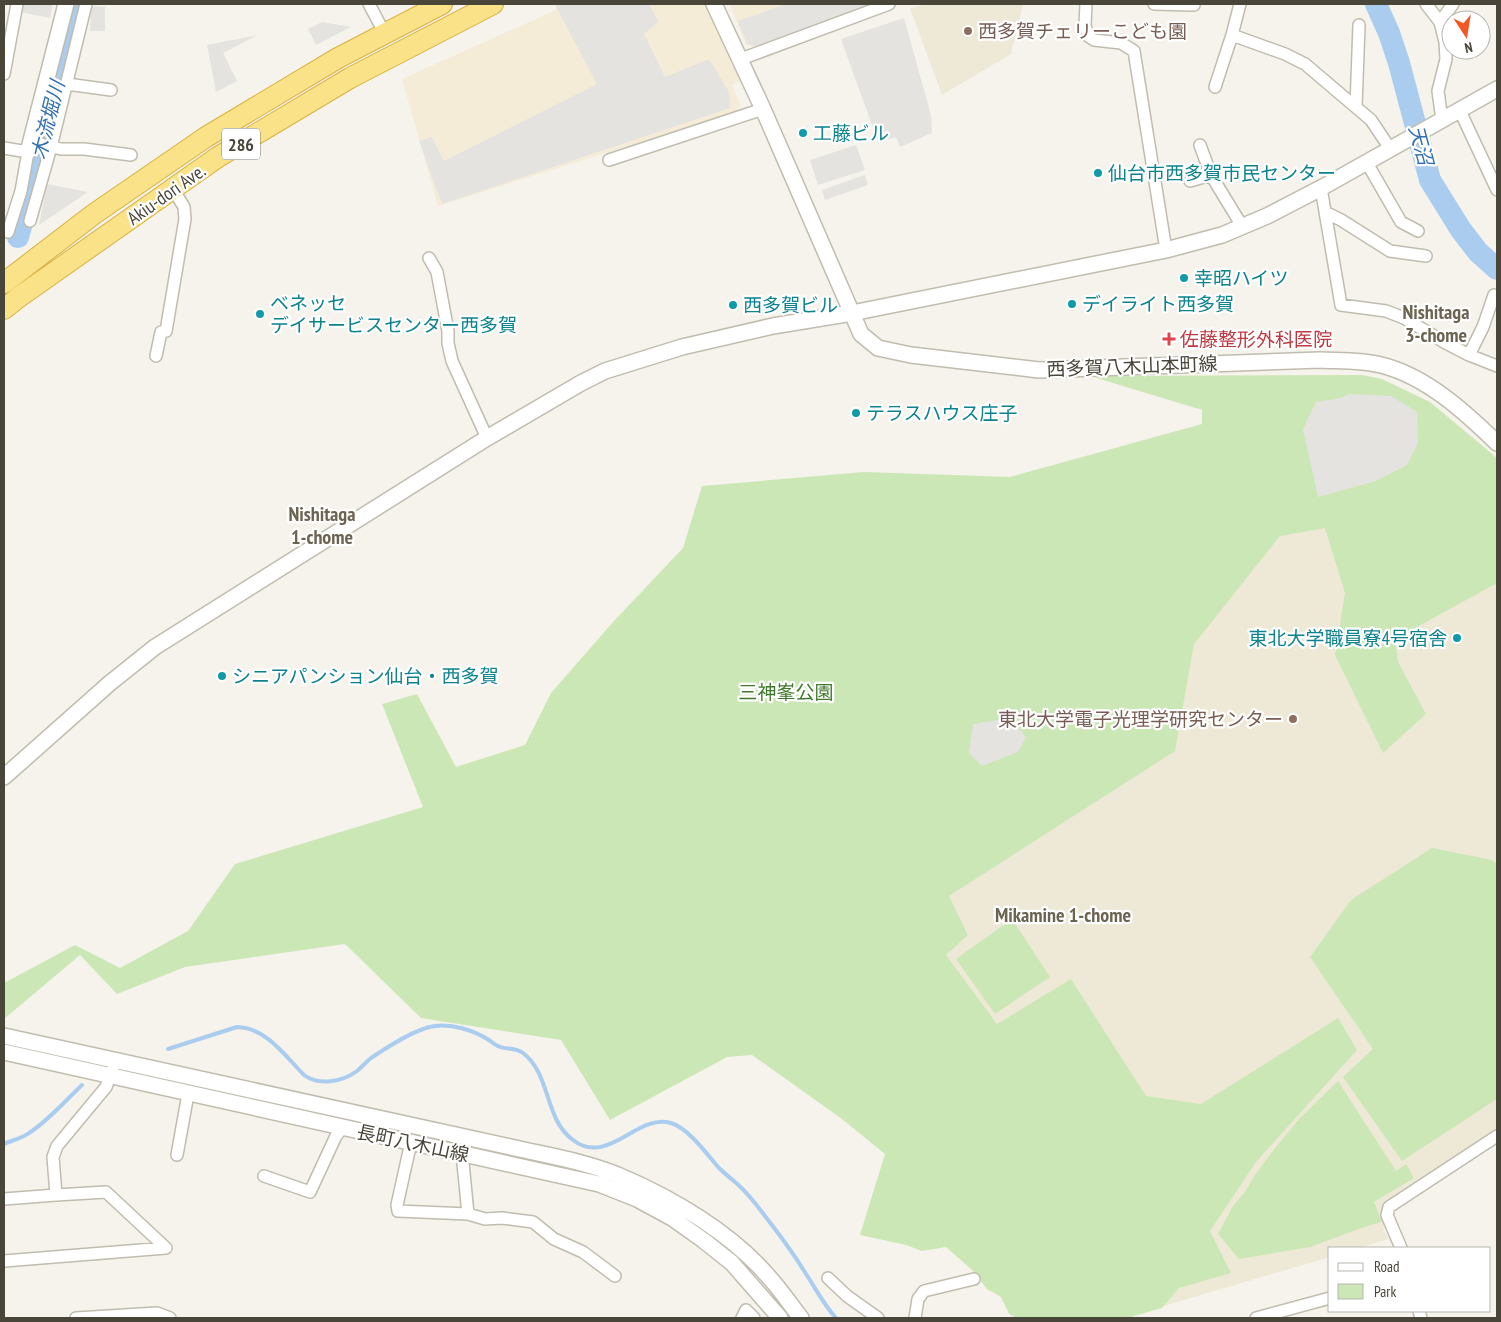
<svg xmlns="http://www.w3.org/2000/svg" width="1501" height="1322" font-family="'PT Sans Narrow','Noto Sans JP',sans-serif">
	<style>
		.commercial { fill: #f5ecd8 }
		.education { fill: #ede9d6 }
		.green { fill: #cce7b6 }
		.parking { fill: #e4e3df }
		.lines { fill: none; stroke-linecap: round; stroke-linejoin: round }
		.stream { stroke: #aaccef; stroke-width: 4 }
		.river { stroke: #aaccef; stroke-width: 22 }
		.minor-casing { stroke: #c0bcae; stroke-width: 14 }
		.tertiary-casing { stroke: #c0bcae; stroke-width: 18 }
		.trunk-casing { stroke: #d9b141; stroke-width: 22 }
		.minor { stroke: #fff; stroke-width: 11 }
		.tertiary { stroke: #fff; stroke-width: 15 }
		.trunk { stroke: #fae288; stroke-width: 20 }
		.education-dot { fill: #8d6e63; stroke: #fff; stroke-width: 2 }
		.culture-dot { fill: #0f9aa8; stroke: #fff; stroke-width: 2 }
		.health-dot { fill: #e0444e; stroke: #fff; stroke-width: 2 }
		.labels { text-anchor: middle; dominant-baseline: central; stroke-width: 4.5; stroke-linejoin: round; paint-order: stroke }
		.shield { fill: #fff; stroke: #807d74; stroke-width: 1 }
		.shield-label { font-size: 18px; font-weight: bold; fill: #494539 }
		.education-label { font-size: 19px; fill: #785e54; stroke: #fff; text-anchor: start }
		.culture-label { font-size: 19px; fill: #0d838f; stroke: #fff; text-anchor: start }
		.street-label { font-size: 19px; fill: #494539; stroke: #fff }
		.health-label { font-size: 19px; fill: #be3a42; stroke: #fff; text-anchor: start }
		.park-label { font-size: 19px; fill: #427a2d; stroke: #fff }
		.water-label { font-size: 20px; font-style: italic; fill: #3470b3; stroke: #fff }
		.neighbourhood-label { font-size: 20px; font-weight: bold; fill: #6c6450; stroke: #fff }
	</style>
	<rect width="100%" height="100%" fill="#f5f3eb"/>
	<!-- commercial -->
	<path class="commercial" d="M569,4h136l38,75 -11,6 9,21 -6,6 -297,94 -36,-127z
		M730,4h145l-119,43 -10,-2z"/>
	<!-- education -->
	<path class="education" d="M927,4h96l-12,50 -69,41 -32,-87z
		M1497,462v666l-111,75 -4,9 2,18 5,9 -31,9h-28v9l-173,51 -249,-393 363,-393z"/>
	<!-- green -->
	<path class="green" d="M1362,375l20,4 48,23 67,56v125l-102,56 3,23 28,52 -43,39 -48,-98 10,-62 -20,-65 -45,8 -86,108 -19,107 -226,145 19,39 -22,20 51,69 74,-45 75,117 55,8 137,-86 19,32 -101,112 -46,69 21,42 -52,15 -17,20 -35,10h-111l-7,-4 -8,-17 -14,-8 -15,-19 -26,-23 -24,4 -16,-6 -46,-10 25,-81 -43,-35 -90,-64 -25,2 -117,63 -49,-80 -140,-22 -76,-74 -160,23 -68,27 -37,-39 -76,64v-36l71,-38 45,23 68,-37 47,-67 188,-57 -41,-103 35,-10 39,73 69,-22 26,-52 63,-72 69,-73 19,-62 162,-14 146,5 192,-53v-14l-112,-34z
		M1432,848l60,12 5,4v235l-95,62 -59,-84 30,-28 -63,-92 41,-57z
		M1012,919l38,58 -55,37 -39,-55z
		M1338,1081l58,90 10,-7 8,14 -40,24 8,20 -15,4 -57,21 -71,12 -21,-25 15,-28 12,-14 10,-17 17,-23 27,-33z"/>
	<!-- parking -->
	<path class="parking" d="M22,4h31l-3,14 -30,-6z
		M559,4h91l8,18 -14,12 21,43 44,-18 20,33 1,16 -288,96 -23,-63 13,-4 12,24 153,-77 -42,-79z
		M786,4h86l-116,42 -9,-2 -9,-23z
		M91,6l14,1v24h-15z
		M904,18l27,97 1,18 -32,14 -4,-10 -18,5 -37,-103z
		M322,22l29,5 -35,18 -8,-16z
		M258,35l-35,18 14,28 -21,11 -9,-47z
		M856,145l9,25 -47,15 -8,-25z
		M865,175l3,10 -43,15 -3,-10z
		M47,184l41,8 -49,33z
		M1349,394l42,2 26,16 1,31 -11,22 -31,16 -58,16 -15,-68 13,-27 25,-4z
		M1010,718l16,19 -8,15 -36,14 -13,-13 4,-29z"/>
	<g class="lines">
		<!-- stream -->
		<path class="stream" d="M168,1049l69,-22c30,1 48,29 67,48 15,11 38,7 53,-4 5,-4 9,-9 14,-13 15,-10 45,-30 64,-32 18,-2 38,4 54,14 3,2 6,5 9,6 8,4 17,1 25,7 28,21 21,66 50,87 35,27 64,-27 98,-17 17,5 36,31 47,44 5,5 11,10 17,15 11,9 21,22 30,34 14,18 29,38 41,58 10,15 18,31 30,44
			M4,1144c8,-4 17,-5 25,-11 20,-13 36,-32 53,-48"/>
		<!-- river -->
		<path class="river" d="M1376,4l13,29 10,30 31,117 31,50 17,22 19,17
			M18,237l24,-86 35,-147"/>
		<!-- minor casing -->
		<g class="minor-casing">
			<path id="minor" d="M369,4l16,30
				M1086,4l-1,21 3,11 6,4 27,3 13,8 32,199
				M1154,4l40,1
				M1240,4l-8,31 53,19 20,10 66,56 20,30
				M1426,4l14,18 5,20 1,17 -8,32 4,29
				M1440,22l13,-18
				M741,59l148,-55
				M4,74l13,-70
				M67,84l44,6
				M1215,87l17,-52
				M1356,107l3,-82
				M1460,111l37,79
				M32,142l29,7h23l47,6
				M1200,145l11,30 31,51
				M4,148l24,4 -7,39 -13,41
				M609,160l154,-51
				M1367,163l34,59 17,9
				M1190,181l21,-6
				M1321,188l20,117 45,6 18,7 40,24 25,13 28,11
				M1327,213l14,7 49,31 36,5
				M30,221l21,-74 35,-143
				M429,258l8,14 11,59v12l4,18 35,77
				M1469,355l14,-28 11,-32
				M156,356l5,-24 5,-1 19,-112 -1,-12 -11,-18
				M411,1142l-14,63 1,6 70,3
				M462,1153l6,61 17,5 17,-1 31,4 21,17 29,13 32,24
				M177,1155l11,-61
				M264,1176l46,16 26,-56 7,-9
				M4,1199l52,-4 -3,-38 4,-11 49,-59 7,-18
				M1401,1248l-14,-33 2,-8 108,-71
				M4,1261l162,-13 -60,-56 -50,3
				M828,1278l19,18 31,22
				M1419,1311l2,7
				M76,1318l81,-5 13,5
				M742,1318l4,-8 8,8
				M915,1318l3,-19 6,-8 50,-12
				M1256,1318l74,-20"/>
		</g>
		<!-- tertiary casing -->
		<g class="tertiary-casing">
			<path id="tertiary" d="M714,4l49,105 98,225 17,14 33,7 128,15 281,-10c20,1 42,0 61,5 45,11 84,47 116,78
				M28,152l38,-148
				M4,777l106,-94 45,-36 332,-209 94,-55 24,-12 77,-24 91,-21 79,-13 314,-63 56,-15 45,-19 54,-28 176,-99
				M4,1036l520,114c32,7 65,13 96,26 52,22 111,57 148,100 12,13 22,28 33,42
				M4,1052l595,132 38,15 35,19 31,22 29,23 48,55"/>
		</g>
		<!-- trunk casing -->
		<g class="trunk-casing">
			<path id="trunk" d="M4,283l90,-69 112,-77 132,-79 104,-54
				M4,309l15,-12 199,-140 132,-79 143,-74"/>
		</g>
		<!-- minor -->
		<use href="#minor" class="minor"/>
		<!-- tertiary -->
		<use href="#tertiary" class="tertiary"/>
		<!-- trunk -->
		<use href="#trunk" class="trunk"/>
	</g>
	<!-- markers -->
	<g class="education-dot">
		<circle cx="968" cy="31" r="5"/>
		<circle cx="1293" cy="719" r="5"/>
	</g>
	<g class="culture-dot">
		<circle cx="803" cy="133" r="5"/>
		<circle cx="1098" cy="173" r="5"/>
		<circle cx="1184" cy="278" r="5"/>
		<circle cx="1072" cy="304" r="5"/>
		<circle cx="733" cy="305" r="5"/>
		<circle cx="260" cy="314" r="5"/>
		<circle cx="856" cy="413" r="5"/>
		<circle cx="1457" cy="638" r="5"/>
		<circle cx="222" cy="676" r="5"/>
	</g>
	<path class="health-dot" d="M1166.5 331.5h5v5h5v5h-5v5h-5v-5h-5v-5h5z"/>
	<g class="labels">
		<!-- shield labels -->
		<rect class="shield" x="222" y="128.5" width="38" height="31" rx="4"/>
		<g class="shield-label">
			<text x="241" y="144">286</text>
		</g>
		<!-- education labels -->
		<g class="education-label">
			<text x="978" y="31">西多賀チェリーこども園</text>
			<text x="1283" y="719" text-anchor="end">東北大学電子光理学研究センター</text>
		</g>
		<!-- culture labels -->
		<g class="culture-label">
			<text x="813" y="133">工藤ビル</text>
			<text x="1108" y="173">仙台市西多賀市民センター</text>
			<text x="1194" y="278">幸昭ハイツ</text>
			<text x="270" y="303">ベネッセ<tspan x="270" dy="22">デイサービスセンター西多賀</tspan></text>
			<text x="1082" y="304">デイライト西多賀</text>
			<text x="743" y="305">西多賀ビル</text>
			<text x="866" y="413">テラスハウス庄子</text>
			<text x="1447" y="638" text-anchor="end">東北大学職員寮4号宿舎</text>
			<text x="232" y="676">シニアパンション仙台・西多賀</text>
		</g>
		<!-- street labels -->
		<g class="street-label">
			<text transform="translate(166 194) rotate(-35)">Akiu-dori Ave.</text>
			<text transform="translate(1132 366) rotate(-2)">西多賀八木山本町線</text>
			<text transform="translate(413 1143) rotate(12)">長町八木山線</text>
		</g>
		<!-- health labels -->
		<g class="health-label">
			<text x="1180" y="339">佐藤整形外科医院</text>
		</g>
		<!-- park labels -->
		<g class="park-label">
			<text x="786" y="692">三神峯公園</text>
		</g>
		<!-- water labels -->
		<g class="water-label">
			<text transform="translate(48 120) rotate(-76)">木流堀川</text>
			<text transform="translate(1421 145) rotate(75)">天沼</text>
		</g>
		<!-- neighbourhood labels -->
		<g class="neighbourhood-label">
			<text x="1436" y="312">Nishitaga<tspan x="1436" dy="23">3-chome</tspan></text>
			<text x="322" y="514">Nishitaga<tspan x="322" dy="23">1-chome</tspan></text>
			<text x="1063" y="915">Mikamine 1-chome</text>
		</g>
	</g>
	<!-- border -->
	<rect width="1501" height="1322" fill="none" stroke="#494539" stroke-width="10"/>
	<!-- legend -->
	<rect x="1328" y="1247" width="162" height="65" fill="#ffffff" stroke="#b6b5b0"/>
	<rect x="1338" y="1263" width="25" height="8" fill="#ffffff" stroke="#b6b5b0"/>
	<text x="1374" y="1272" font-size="15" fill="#494539">Road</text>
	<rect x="1338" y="1284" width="25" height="15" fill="#cce7b6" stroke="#b6b5b0"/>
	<text x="1374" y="1297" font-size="15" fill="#494539">Park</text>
	<!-- north arrow -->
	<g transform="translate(1466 35) rotate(168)"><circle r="24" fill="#ffffff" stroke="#b6b5b0"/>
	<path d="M0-4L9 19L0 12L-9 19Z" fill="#f35824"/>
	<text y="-8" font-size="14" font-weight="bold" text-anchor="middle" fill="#494539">N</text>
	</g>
</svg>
